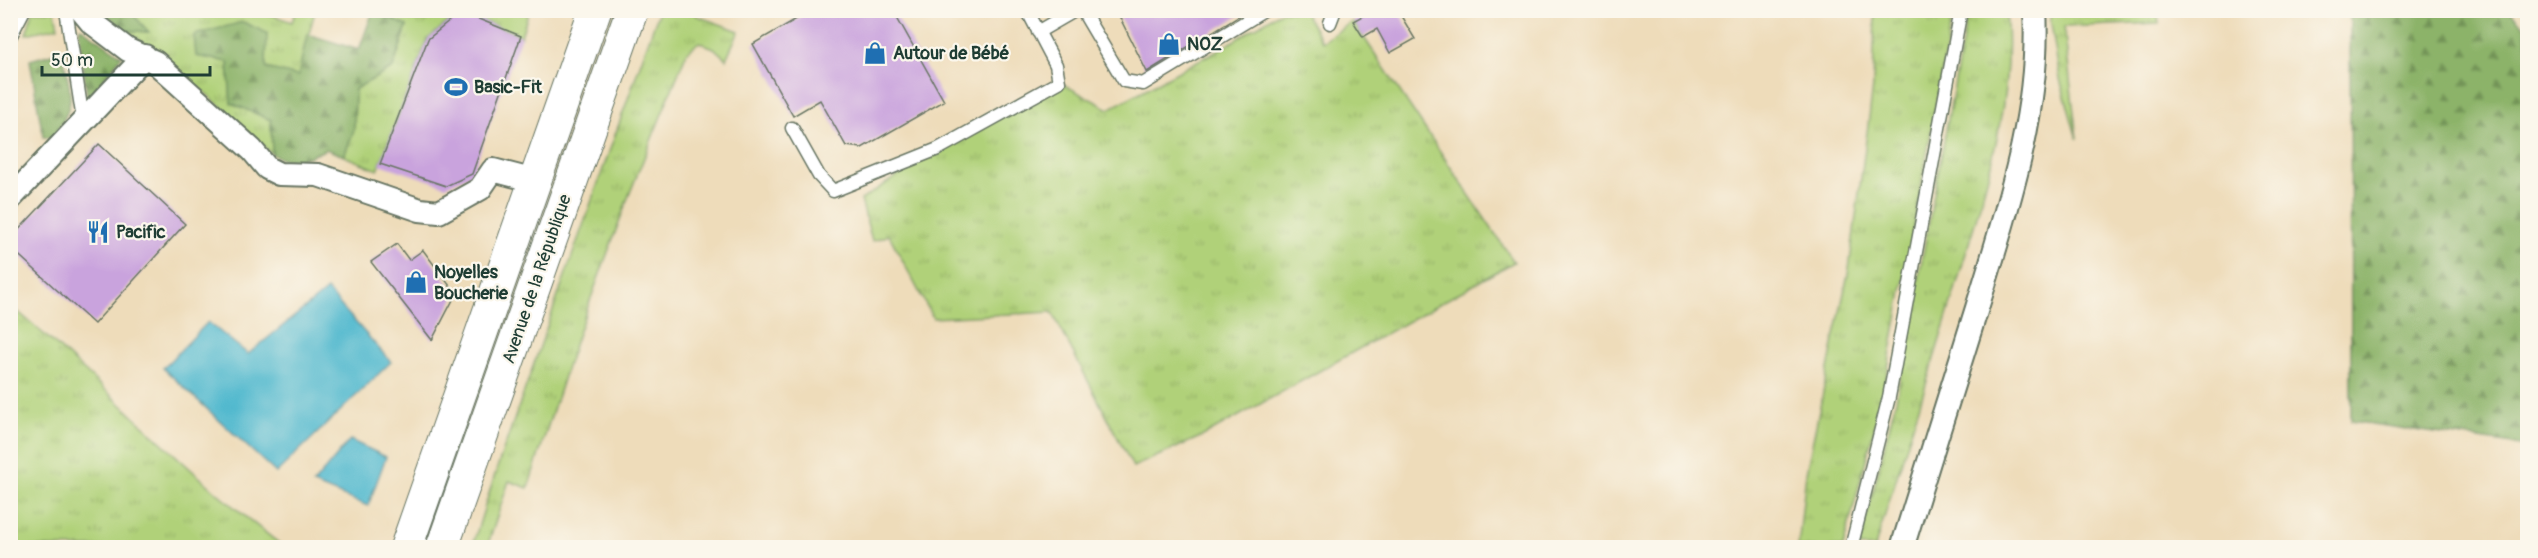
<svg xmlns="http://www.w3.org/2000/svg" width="2538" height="558" font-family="Pangolin,sans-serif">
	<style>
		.grass { fill: url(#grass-tufts); stroke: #688756; stroke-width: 1.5 }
		.forest { fill: url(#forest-firs); stroke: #56784e; stroke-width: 1.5 }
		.water { fill: #50b8ce; stroke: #387a81; stroke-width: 1.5 }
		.building { fill: #c9a3dd }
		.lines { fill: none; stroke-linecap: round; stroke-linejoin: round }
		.lane-casing { stroke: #677563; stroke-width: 15 }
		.street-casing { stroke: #677563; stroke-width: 26 }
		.secondary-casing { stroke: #677563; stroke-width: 34 }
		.lane { stroke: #fff; stroke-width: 12 }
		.street { stroke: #fff; stroke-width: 22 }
		.secondary { stroke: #fff; stroke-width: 32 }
		.labels { text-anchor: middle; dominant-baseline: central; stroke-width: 4.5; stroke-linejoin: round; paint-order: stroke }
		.poi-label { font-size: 18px; font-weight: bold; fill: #1f3d34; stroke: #fbf7ec; text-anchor: start }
		.street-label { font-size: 18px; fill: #1f3d34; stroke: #fbf7ec }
	</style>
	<defs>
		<pattern id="grass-tufts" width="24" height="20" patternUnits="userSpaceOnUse" patternTransform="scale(1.5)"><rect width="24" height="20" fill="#b0d179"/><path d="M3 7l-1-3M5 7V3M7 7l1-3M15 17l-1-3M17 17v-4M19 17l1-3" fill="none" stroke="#97b469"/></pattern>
		<pattern id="forest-firs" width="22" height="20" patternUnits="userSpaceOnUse" patternTransform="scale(1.5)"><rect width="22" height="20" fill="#8cb369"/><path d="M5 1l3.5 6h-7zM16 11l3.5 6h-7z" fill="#729357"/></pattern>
	</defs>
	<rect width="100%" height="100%" fill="#fbf7ec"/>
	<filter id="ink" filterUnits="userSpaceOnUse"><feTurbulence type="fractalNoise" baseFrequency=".0167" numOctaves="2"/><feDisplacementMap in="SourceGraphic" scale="12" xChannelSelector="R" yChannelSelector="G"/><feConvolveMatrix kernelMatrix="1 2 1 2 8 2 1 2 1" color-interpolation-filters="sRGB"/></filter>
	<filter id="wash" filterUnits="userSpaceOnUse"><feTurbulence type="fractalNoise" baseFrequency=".008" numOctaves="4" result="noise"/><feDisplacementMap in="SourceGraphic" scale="24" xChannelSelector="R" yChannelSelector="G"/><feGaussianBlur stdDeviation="1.35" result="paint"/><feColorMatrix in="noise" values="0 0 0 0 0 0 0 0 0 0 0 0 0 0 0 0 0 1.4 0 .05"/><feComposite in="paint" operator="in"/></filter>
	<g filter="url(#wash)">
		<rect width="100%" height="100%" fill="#eedcba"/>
		<!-- grass -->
		<path class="grass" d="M33,11h22l3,16 -32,7z
			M130,11h130l32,11 4,-11h19l-17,65 -70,-14 3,41 40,17 1,34 -63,-58 -26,-20 -34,-31 -24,-15 23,2z
			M374,11h155l-8,25 -61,-24 -32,27 -50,131 -34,-14 10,-26 1,-41 38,-21 14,-41z
			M659,11h35l3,5 42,15 -13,28 -12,-11 -15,-6 -12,10 -58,143 -52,141 -49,152 -19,-7 -22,66h-15l25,-79z
			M1282,11h22l18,31 31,-21 161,241 -309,173 -72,32 -81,-155 -119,6 -44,-83 -17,6 -11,-41 77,-51 121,-67 50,27 118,-64z
			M1875,11h78l-70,384 -40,152 -45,1 8,-75 43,-204 24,-182z
			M1968,11h38c9,89 -21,178 -46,262 -27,92 -57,183 -85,274h-16l37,-147z
			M2049,11h108l2,12 -95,4 13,112 -17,-60z
			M10,305c94,78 177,169 274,242h-273z"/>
		<!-- forest -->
		<path class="forest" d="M102,11h28l19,21 -24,-2z
			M373,11l34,15 -14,42 -38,21 -1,41 -10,26 -18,-7c-17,9 -37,17 -54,5l-1,-34 -40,-17 -3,-41 -32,-6 -2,-21 49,-13 24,11 -1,35 32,8 9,-42 52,16z
			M2350,11h159l18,17v418l-176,-25z
			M80,27l42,29 -33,41 -2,-2 -8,-62z
			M62,51c8,42 17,52 -11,88l-8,-2 -13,-77z"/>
		<!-- water -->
		<path class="water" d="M327,290l64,72 -115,111 -113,-105 45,-46 40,32z
			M350,440l36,17 -18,49 -55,-22z"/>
		<g id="blocks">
			<!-- building -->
			<path class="building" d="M812,10h81l51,91 -82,47 -16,-2 -26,-46 -27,16 -40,-72z
				M1116,10h132l-101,62z
				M1367,10h44l-10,6 14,23 -25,14 -13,-24 -14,8 -10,-16 15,-8z
				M461,12l60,24 -49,138 -26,12 -66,-22 48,-125z
				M99,144l86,80 -91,100 -84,-77v-8z
				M397,244l12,16 14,-10 33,44 -24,46 -61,-78z"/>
		</g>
	</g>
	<g filter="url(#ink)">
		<use href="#blocks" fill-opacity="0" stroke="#677563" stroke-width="1.5"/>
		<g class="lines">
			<!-- lane casing -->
			<g class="lane-casing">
				<path id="lane" d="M66,10l17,110
					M1082,10l42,71 19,3 122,-74
					M1330,23l5,-13
					M1038,32l38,-22
					M10,37l14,-27
					M792,128l27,48 14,15 105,-42 121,-67 -3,-17 -29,-55
					M1851,548l38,-151 72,-387"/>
			</g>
			<!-- street casing -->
			<g class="street-casing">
				<path id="street" d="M81,10l10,12 37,28 27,12 97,88 15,18 12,6 39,1 102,35 19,2 41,-23 13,-19 42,11
					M10,199l135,-143
					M1902,548c25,-80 50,-160 75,-240 29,-96 64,-196 58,-298"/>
			</g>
			<!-- secondary casing -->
			<g class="secondary-casing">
				<path id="secondary" d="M406,548l189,-538
					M442,548l190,-538"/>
			</g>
			<!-- lane -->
			<use href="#lane" class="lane"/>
			<!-- street -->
			<use href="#street" class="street"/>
			<!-- secondary -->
			<use href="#secondary" class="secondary"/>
		</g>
	</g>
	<!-- icons -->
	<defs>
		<g id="shop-bare" transform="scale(1.8)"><path d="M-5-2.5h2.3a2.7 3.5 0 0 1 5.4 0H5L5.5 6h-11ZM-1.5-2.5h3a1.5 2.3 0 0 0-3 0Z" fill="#1f6fb2" stroke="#fbf7ec" stroke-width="2.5" paint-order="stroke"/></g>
		<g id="stadium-bare" transform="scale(1.8)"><path d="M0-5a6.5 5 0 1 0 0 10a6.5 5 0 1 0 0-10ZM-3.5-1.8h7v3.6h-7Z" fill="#1f6fb2" stroke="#fbf7ec" stroke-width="2.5" paint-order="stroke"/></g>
		<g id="restaurant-bare" transform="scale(1.8)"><path d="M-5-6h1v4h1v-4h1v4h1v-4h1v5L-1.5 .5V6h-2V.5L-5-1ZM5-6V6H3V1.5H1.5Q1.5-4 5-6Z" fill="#1f6fb2" stroke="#fbf7ec" stroke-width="2.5" paint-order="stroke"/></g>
	</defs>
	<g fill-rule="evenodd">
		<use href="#shop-bare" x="1169" y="44"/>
		<use href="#shop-bare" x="875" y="53"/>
		<use href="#stadium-bare" x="456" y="87"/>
		<use href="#restaurant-bare" x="98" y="232"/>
		<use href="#shop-bare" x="416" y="282"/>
	</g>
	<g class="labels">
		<!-- poi labels -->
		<g class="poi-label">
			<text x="1187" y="44">NOZ</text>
			<text x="893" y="53">Autour de Bébé</text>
			<text x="474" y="87">Basic-Fit</text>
			<text x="116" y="232">Pacific</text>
			<text x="434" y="272">Noyelles<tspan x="434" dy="21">Boucherie</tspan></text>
		</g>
		<!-- street labels -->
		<g class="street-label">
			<text transform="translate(537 279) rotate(-71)">Avenue de la République</text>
		</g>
	</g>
	<!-- margin -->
	<rect width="2538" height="558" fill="none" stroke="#fbf7ec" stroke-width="36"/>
	<!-- scale -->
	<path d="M42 66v9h168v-9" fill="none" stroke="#1f3d34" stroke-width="3"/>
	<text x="51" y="66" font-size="18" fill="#1f3d34" stroke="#fbf7ec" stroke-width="4.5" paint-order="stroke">50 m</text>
</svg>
